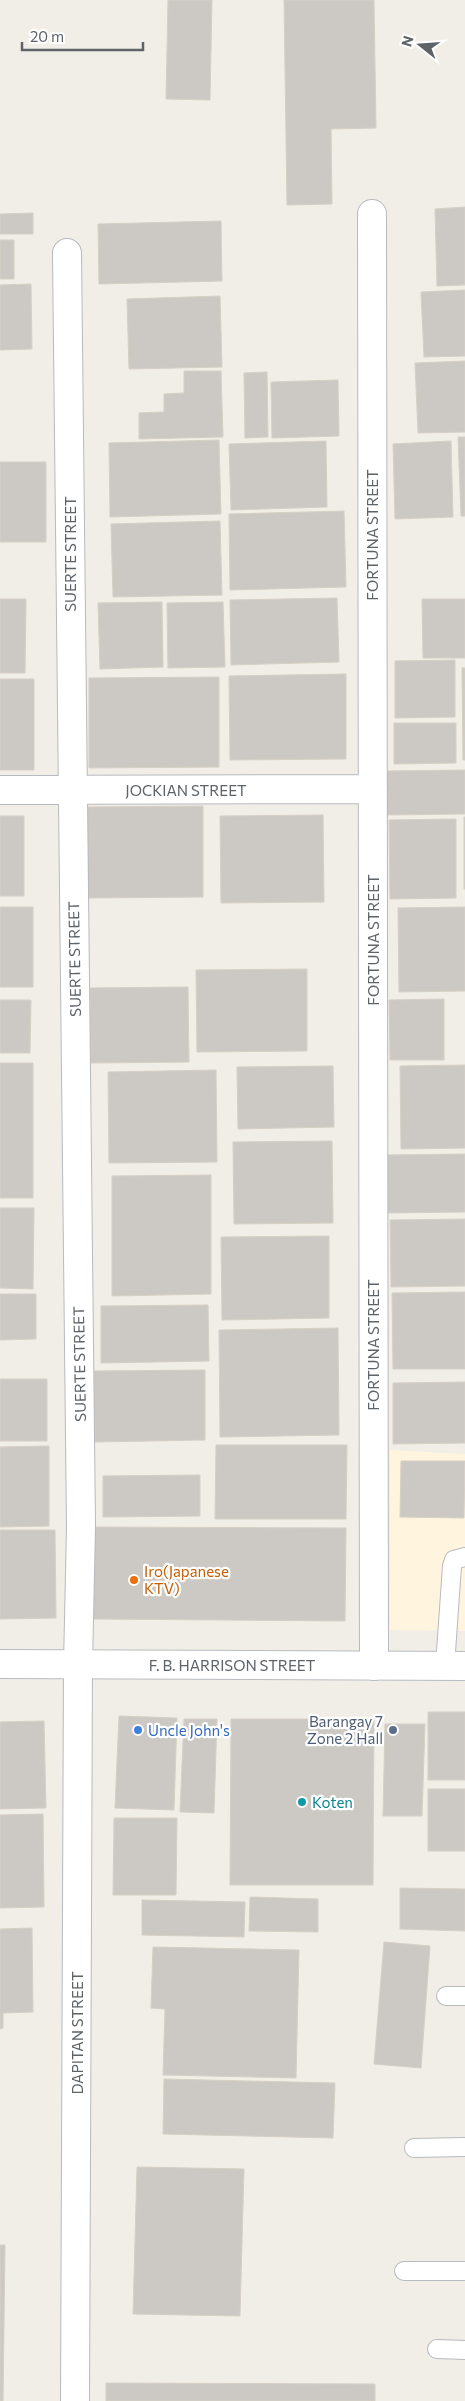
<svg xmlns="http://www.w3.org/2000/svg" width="465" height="2401" font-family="Commissioner,sans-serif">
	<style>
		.commercial { fill: #fff4de }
		.building { fill: #ccc9c4; stroke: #d6cfc5 }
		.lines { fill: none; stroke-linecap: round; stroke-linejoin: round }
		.service-casing { stroke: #b7babe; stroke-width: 20 }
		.minor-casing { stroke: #b7babe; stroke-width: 30 }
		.secondary-casing { stroke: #b8bcc1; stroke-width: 30 }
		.service { stroke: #fff; stroke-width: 18 }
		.minor { stroke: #fff; stroke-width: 28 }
		.secondary { stroke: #fff; stroke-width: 28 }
		.food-dot { fill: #e8710a; stroke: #fff; stroke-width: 2 }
		.shop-dot { fill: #3f7fe0; stroke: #fff; stroke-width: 2 }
		.service-dot { fill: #5c6f8a; stroke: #fff; stroke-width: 2 }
		.culture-dot { fill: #0f9aa8; stroke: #fff; stroke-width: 2 }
		.labels { text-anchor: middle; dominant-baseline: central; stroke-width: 4.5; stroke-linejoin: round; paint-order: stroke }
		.street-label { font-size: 15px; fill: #5e6368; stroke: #fff }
		.food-label { font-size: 15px; fill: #c56008; stroke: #fff; text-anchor: start }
		.service-label { font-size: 15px; fill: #4e5e75; stroke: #fff; text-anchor: end }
		.shop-label { font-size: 15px; fill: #366cbe; stroke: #fff; text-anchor: start }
		.culture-label { font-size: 15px; fill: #0d838f; stroke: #fff; text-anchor: start }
	</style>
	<rect width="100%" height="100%" fill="#f1eee7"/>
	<!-- commercial -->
	<path class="commercial" d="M390,1450l75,4v177l-75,-1z"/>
	<!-- building -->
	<path class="building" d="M168,0h44l-2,100 -44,-1z
		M284,0h90l2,128 -45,1 1,75 -45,1z
		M465,207v78l-28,1 -2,-77z
		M33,213v21h-33v-20z
		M221,221l1,60 -123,3 -1,-60z
		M0,240h14v39h-14z
		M31,284l1,65 -32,1v-65z
		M465,290v66l-41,1 -3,-65z
		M220,296l2,71 -93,2 -2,-70z
		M465,361v71l-47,1 -3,-70z
		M184,371h37l2,66 -84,2v-26l25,-1v-18l20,-1z
		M267,372l1,65 -23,1 -1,-65z
		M338,380l1,56 -67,2 -1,-56z
		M458,437h7v79h-4z
		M219,440l2,74 -111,3 -1,-74z
		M326,441l1,66 -96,3 -2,-66z
		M451,441l2,76 -58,2 -2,-75z
		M0,462h46v80h-46z
		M344,511l2,76 -116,3 -1,-76z
		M220,521l2,74 -109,2 -2,-73z
		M337,598l2,64 -108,3 -1,-65z
		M0,599h26l-1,74h-25z
		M422,599h43v59h-42z
		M162,602l1,65 -63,2 -2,-66z
		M223,602l2,65 -57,1 -1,-65z
		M455,660v57l-60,1v-57z
		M462,668h3v92h-2z
		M346,674v85l-116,1 -1,-84z
		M219,677v90l-130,1v-90z
		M0,679h34v91h-34z
		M394,723h62v40l-62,1z
		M465,770v44l-80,1v-44z
		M203,806v91l-116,1 -1,-91z
		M323,815l1,87 -103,1 -1,-87z
		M0,816h24v80h-24z
		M464,817h1v72h-1z
		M456,819v79l-66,1 -1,-79z
		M0,907h33v80h-33z
		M465,907v84l-66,1 -1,-84z
		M307,969v82l-110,1 -1,-82z
		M188,987l1,75 -98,1 -1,-75z
		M444,999v61h-54l-1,-60z
		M0,1000h31l-1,53h-30z
		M0,1063h33v135h-33z
		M465,1065v83l-64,1 -1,-83z
		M333,1066l1,61 -96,2 -1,-62z
		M216,1070l1,92 -108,1 -1,-91z
		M332,1141l1,82 -99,1 -1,-82z
		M465,1154v58l-80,1 -1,-58z
		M211,1175v119l-99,2v-120z
		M0,1208h34l-1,81 -33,-1z
		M465,1219v67l-74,1 -1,-67z
		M329,1236v82l-107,2 -1,-83z
		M465,1292v77h-72l-1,-76z
		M0,1294h36v45l-36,1z
		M208,1305l1,56 -108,2v-57z
		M338,1328l1,107 -119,2 -1,-107z
		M205,1370v70l-110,2 -1,-71z
		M0,1379h47v62h-47z
		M465,1382v61l-72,1v-61z
		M216,1445h131l-1,74h-131z
		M49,1446v80l-49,1v-80z
		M401,1461h64l-1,57 -64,-1z
		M200,1475v41l-97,1v-41z
		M94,1527l252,1 -1,93 -252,-2z
		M0,1530h55l1,88 -56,1z
		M428,1712h37v68h-37z
		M119,1716l58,2 -3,92 -59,-2z
		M184,1719h33l-3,94 -34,-1z
		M231,1719h143l-1,166h-143z
		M44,1721l2,87 -46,1v-87z
		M385,1724h40l-3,92h-39z
		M428,1789h37v62h-37z
		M43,1814l1,93 -44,1v-93z
		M114,1818h63l-1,77h-63z
		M400,1888l65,1v42l-65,-2z
		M250,1897l68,2v33l-69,-1z
		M142,1900l103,2 -1,35 -102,-2z
		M32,1928l1,84 -30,1v15l-3,1v-100z
		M384,1942l46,4 -9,122 -47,-4z
		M153,1947l146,3 -3,128 -133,-3 2,-66 -14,-1z
		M164,2079l171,4 -2,55 -170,-4z
		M137,2167l107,2 -4,147 -107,-2z
		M0,2245h5l-2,156h-3z
		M106,2383l269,1v17h-269z"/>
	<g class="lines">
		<!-- service casing -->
		<g class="service-casing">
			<path id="service" d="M445,1666l7,-100 2,-6 11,-3
				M446,1996h19
				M414,2148l51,-1
				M404,2271h61
				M437,2349l28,1"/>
		</g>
		<!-- minor casing -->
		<g class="minor-casing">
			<path id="minor" d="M372,214l2,1452
				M67,253l14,1274 -3,138 -3,736
				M0,790l373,-1"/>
		</g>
		<!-- secondary casing -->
		<g class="secondary-casing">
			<path id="secondary" d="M0,1664l465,2"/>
		</g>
		<!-- service -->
		<use href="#service" class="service"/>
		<!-- minor -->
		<use href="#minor" class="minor"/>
		<!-- secondary -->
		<use href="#secondary" class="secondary"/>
	</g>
	<!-- markers -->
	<circle class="food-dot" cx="134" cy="1580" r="5"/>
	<circle class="shop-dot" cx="138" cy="1730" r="5"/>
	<circle class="service-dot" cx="393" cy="1730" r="5"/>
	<circle class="culture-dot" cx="302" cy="1802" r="5"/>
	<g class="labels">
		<!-- street labels -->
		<g class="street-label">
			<text transform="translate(372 535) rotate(-90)">FORTUNA STREET</text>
			<text transform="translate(70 554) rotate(-90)">SUERTE STREET</text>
			<text x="186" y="790">JOCKIAN STREET</text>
			<text transform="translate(373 940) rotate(-90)">FORTUNA STREET</text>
			<text transform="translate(74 959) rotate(-91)">SUERTE STREET</text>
			<text transform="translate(373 1345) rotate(-90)">FORTUNA STREET</text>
			<text transform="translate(79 1364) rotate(-91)">SUERTE STREET</text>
			<text x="232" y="1665">F. B. HARRISON STREET</text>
			<text transform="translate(77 2033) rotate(-90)">DAPITAN STREET</text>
		</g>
		<!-- food labels -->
		<g class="food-label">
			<text x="144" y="1571">Iro(Japanese<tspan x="144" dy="17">KTV)</tspan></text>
		</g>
		<!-- service labels -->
		<g class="service-label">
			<text x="383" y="1721">Barangay 7<tspan x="383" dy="17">Zone 2 Hall</tspan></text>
		</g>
		<!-- shop labels -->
		<g class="shop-label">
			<text x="148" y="1730">Uncle John's</text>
		</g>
		<!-- culture labels -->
		<g class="culture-label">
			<text x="312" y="1802">Koten</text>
		</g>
	</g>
	<!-- north arrow -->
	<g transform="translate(420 45) rotate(287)" stroke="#ffffff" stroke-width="4" paint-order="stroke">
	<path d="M0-4L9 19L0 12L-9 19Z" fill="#5e6368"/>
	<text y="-8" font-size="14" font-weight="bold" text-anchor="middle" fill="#5e6368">N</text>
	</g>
	<!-- scale -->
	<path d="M22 42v8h121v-8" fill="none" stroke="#5e6368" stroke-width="2.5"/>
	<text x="30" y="42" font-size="15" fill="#5e6368" stroke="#ffffff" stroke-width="4" paint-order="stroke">20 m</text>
</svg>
